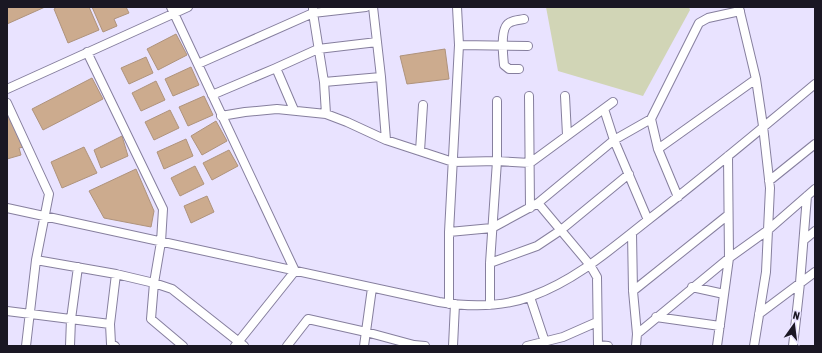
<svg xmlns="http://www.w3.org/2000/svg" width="822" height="353" font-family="'Asap Condensed',sans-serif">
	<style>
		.green { fill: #d1d5b6 }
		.building { fill: #ccab8e; stroke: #af937c }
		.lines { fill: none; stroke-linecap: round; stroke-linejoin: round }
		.minor-casing { stroke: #867f9e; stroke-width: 10 }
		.minor { stroke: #fff; stroke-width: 8 }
	</style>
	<rect width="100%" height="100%" fill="#e9e3ff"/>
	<!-- green -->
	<path class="green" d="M546,7h143l1,3 -47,86 -85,-25z"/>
	<!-- building -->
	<path class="building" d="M7,7h38l-38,17z
		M57,7h32l10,23 -31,13 -14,-34z
		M92,7h34l3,6 -15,6 3,7 -14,6z
		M176,34l11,21 -29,15 -11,-21z
		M445,49l4,30 -42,5 -7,-28z
		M146,57l7,16 -24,11 -8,-16z
		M191,67l8,18 -26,11 -8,-17z
		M92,78l11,21 -60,31 -11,-21z
		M156,81l9,19 -24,11 -9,-18z
		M204,96l9,19 -25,11 -9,-19z
		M170,110l9,18 -25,12 -9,-18z
		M9,116l15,31 -5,1 2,7 -14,4v-42z
		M216,121l11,20 -25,14 -11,-19z
		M122,136l6,20 -27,12 -7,-18z
		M186,139l7,17 -29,13 -7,-17z
		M84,147l13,26 -35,15 -11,-26z
		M229,150l9,16 -26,14 -9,-17z
		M195,166l9,18 -24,12 -9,-18z
		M136,169l18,42 -3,16 -47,-9 -15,-27z
		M207,196l7,16 -23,11 -7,-17z"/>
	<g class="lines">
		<!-- minor casing -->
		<g class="minor-casing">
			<path id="minor" d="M171,7l124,264 -60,75
				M373,7l8,70 5,63
				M739,8l17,71
				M459,45l69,1
				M87,52l76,157 -2,33 -7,41 -3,36 32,27
				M198,64l115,-51v-6
				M519,69h-10l-5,-4c-1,-10 -4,-37 5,-42 4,-3 11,-3 15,-4
				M324,82l57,-5
				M7,89l181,-82
				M212,95l64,-27
				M529,96l1,112
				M565,96l2,39
				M7,103l42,91 -13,66 -10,86
				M604,109l10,31 34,80
				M294,110l-18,-42 42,-19 59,-7
				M326,114l-2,-32 -11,-69 53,-6
				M221,116l24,-4 32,-3 49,5 21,8 39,18 67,22 44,-1 33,2 83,-61
				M651,119l48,-96 9,-5 32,-7
				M658,149l98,-70 7,47 7,62 -4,84 -12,74
				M420,151l3,-46
				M769,181l46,-37
				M538,203l52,62 7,12 1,69
				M7,208l432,94c30,5 64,5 93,-6 44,-16 79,-47 116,-76 57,-44 112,-90 167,-136
				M449,232l43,-4 46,-25 76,-63 37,-21 7,30 20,48
				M632,233l1,58 4,43 -1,12
				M804,240l11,-9
				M36,260l80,14 38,9 18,6 72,57
				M490,263l47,-17 24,-16 68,-56
				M692,287l32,7
				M633,291l95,-76
				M530,297l15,45
				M449,304v-72l10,-187 -2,-38
				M490,305v-42l7,-102v-60
				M7,311l103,13
				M759,314l56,-42
				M656,317l64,9
				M637,334l92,-76 39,-28 47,-41
				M599,345l9,1
				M70,346l1,-27 7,-52
				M115,346l-4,-2 -1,-20 6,-50
				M287,346l21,-27 58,13 48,13
				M364,346l8,-58
				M414,346v-1l11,1
				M453,346l2,-42
				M527,346l36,-9 34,-15
				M717,346l12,-88 -1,-102
				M793,346l7,-63 7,-87"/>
		</g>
		<!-- minor -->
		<use href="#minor" class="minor"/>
	</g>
	<!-- border -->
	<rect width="822" height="353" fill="none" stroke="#1a1723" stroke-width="16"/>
	<!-- north arrow -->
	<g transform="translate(794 325) rotate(14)" stroke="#e9e3ff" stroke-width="3" paint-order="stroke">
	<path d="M0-3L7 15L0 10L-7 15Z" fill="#1a1723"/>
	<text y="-6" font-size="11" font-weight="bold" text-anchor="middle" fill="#1a1723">N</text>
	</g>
</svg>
